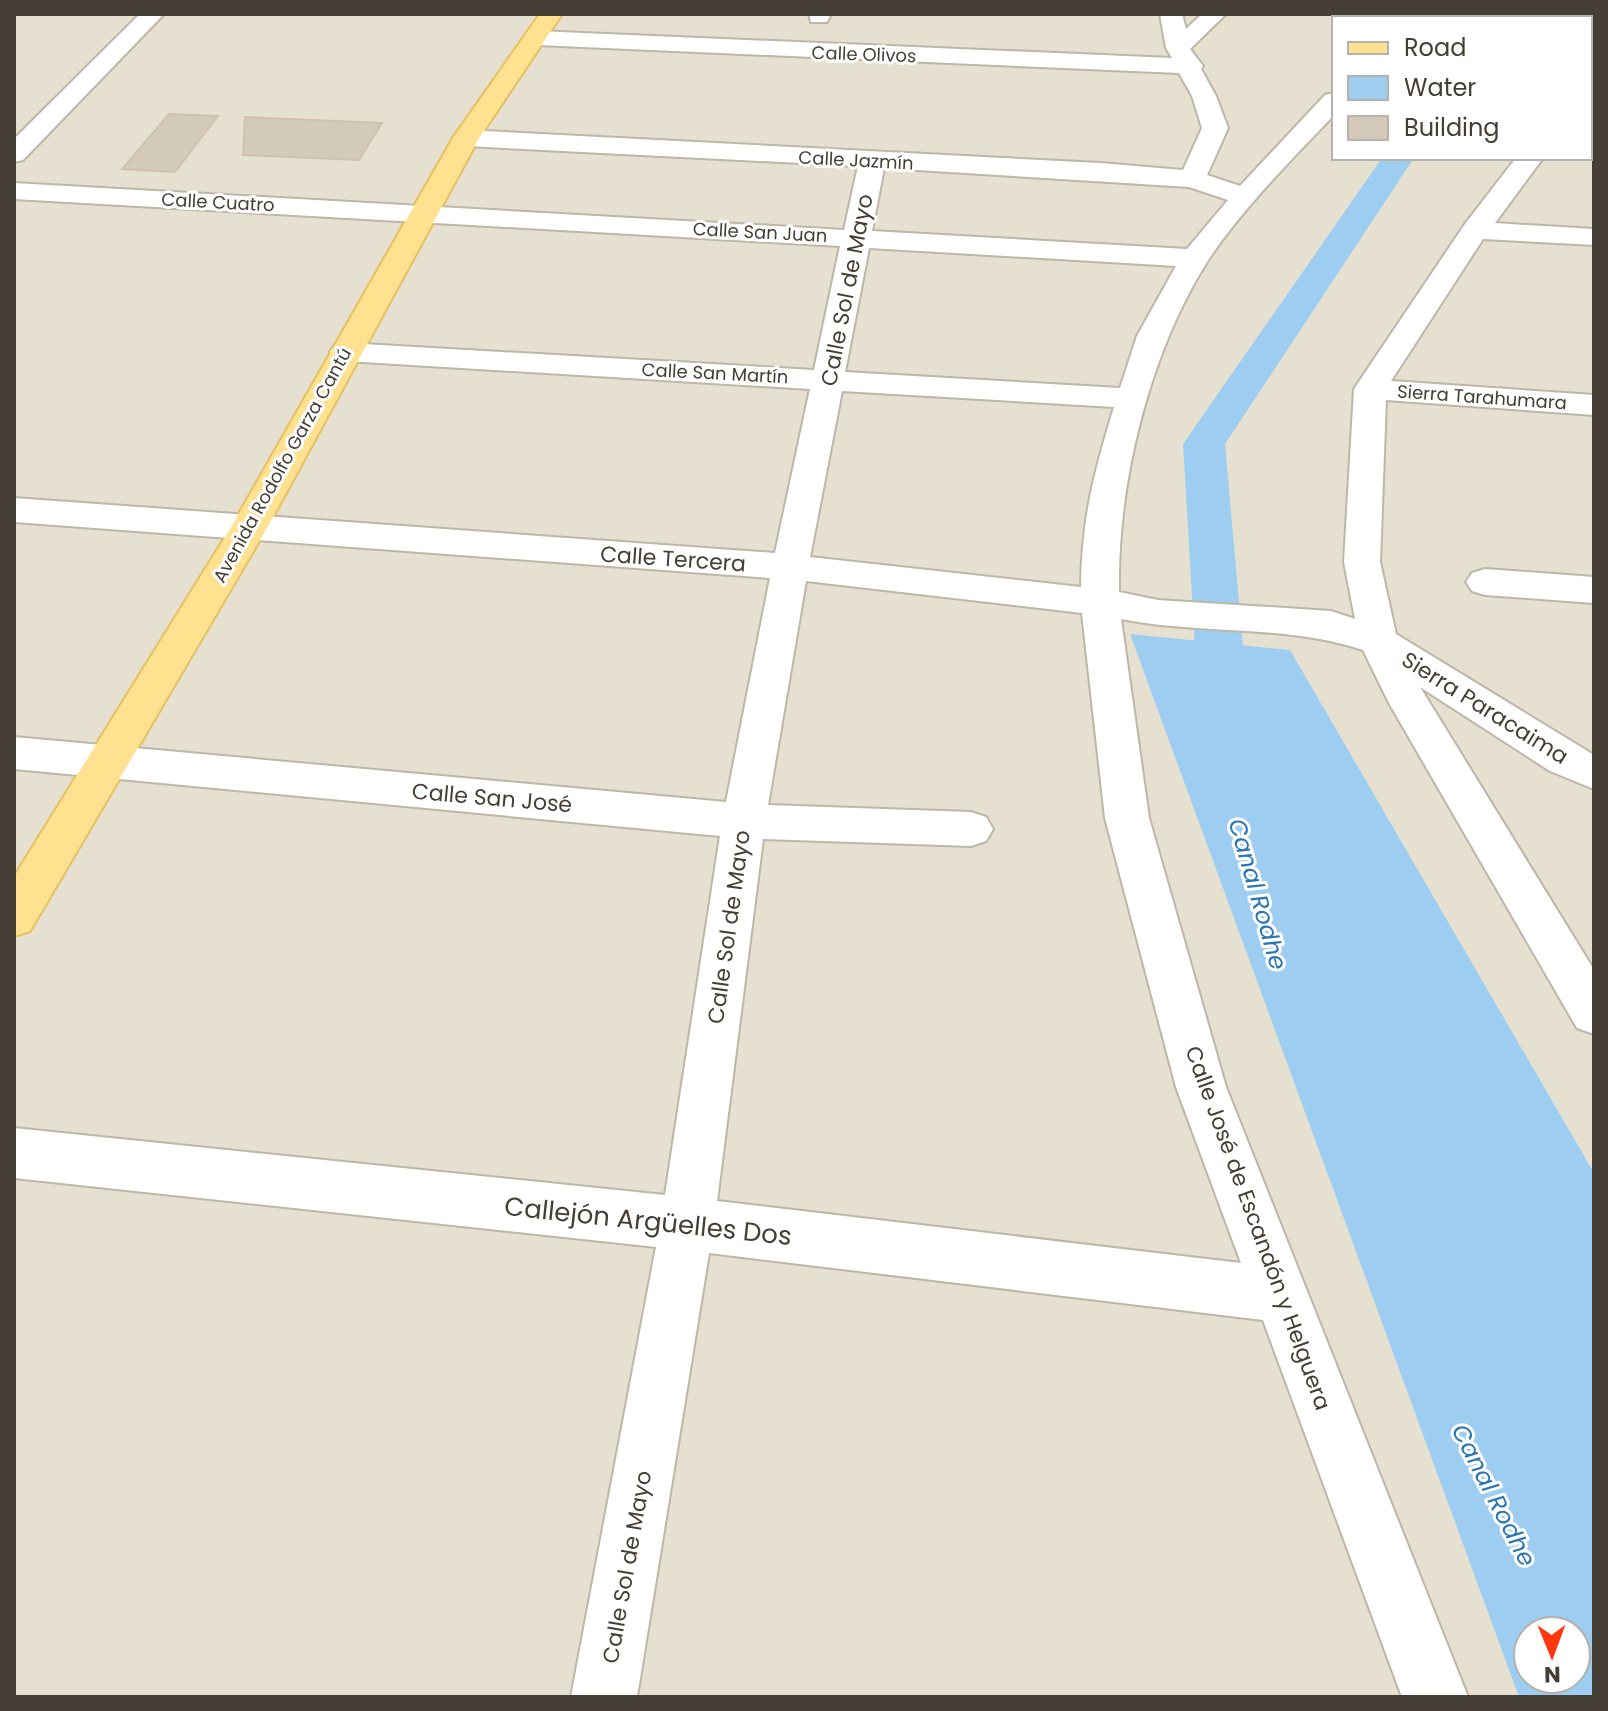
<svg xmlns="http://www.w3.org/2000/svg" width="1608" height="1711" font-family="Poppins,sans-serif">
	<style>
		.residential { fill: #e6e0d1; fill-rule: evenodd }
		.water { fill: #9dcef2; fill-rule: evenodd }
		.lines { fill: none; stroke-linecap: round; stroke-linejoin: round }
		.canal { fill: #9dcef2; fill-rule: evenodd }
		.building { fill: #d4cab9; stroke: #cfc2ac; stroke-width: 2 }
		.minor-casing { stroke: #beb6a6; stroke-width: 4 }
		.major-casing { stroke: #e6c05e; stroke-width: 4 }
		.minor { fill: #fff; fill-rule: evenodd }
		.major { fill: #ffe190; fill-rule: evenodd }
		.labels { text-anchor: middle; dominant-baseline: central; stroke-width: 6; stroke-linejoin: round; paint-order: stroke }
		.far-street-label { font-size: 18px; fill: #443e34; stroke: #fff }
		.street-label { font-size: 22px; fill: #443e34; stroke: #fff }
		.water-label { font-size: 24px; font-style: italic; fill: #2b76b2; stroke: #fff }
		.near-street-label { font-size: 26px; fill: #443e34; stroke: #fff }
	</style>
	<rect width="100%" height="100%" fill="#f2eee4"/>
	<!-- residential -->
	<path class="residential" d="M14,14h1580v1683h-1580zM1334,18h256v140h-256zM1528,1631h48v48h-48z"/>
	<!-- water -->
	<path class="water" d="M1130,634l160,16 304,523v524h-75zM1528,1631h48v48h-48z"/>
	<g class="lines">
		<!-- canal -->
		<path class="canal" d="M1482,14h28l-3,4h-28z
			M1382,158h32l-189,286 24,271 -7,13 -18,6 -18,-6 -7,-13 -16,-271z"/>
	</g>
	<!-- building -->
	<path class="building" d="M169,114l49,2 -43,56 -53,-3z
		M245,117l137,6 -23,37 -116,-5z"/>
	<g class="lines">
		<!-- minor casing -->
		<g class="minor-casing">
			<path id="minor" d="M140,14h24l-141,146 -9,2v-23z
				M809,14h22l-4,8h-16z
				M1160,14h22l4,15 16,-15h24l-36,35 13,17 -2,3 15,27 12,32 -21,47 33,11 85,-91 9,-2v22c-41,43 -95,97 -127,147 -58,92 -90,222 -88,330l39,8 173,11 24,8 -11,-57 10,-173 111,-165 51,-66h27l-48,65 99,6v16l-111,-6 -92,142 203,14v20l-208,-15 -6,162 16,72 198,121v34l-44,-18 -130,-84 174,283v64l-17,-6 -188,-325 -26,-53c-77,-26 -162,-15 -242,-31l28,199 77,269 242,610h-66l-139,-377 -554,-67 -72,444h-66l85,-450 -642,-69v-50l651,67 55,-359 -706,-67v-32l712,65 44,-224 -756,-56v-24l761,55 35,-164 -464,-28 -11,-2 -5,-7 5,-7 11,-2 468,27 26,-124 -826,-47v-16l830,47 14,-64 -392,-20 -9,-3 -4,-5 4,-5 9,-3 634,33 83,7 19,-42 -10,-32 -13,-23 -642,-28 -8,-2 -4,-5 4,-5 8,-2 635,27 -6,-10zM884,168l305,19 39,13 -41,49 -315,-18zM869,248l307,18 -39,70 -17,52 -275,-16zM842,391l272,16c-20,66 -32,110 -33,180l-271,-30zM806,581l276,32 23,205 71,269 65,176 -524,-62 46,-362 208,7 15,-5 7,-12 -7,-12 -15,-5 -203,-7z
				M1403,14h24l-2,4h-24z
				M1594,62v19l-4,1v-19z
				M1590,119h4v16h-4z
				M1485,569l109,8v26l-109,-8 -13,-4 -6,-9 6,-9z"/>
		</g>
		<!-- major casing -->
		<g class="major-casing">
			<path id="major" d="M540,14h22l-83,124 -211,388 -238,405 -16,5v-59l218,-351 221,-388z"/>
		</g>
		<!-- minor -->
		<use href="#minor" class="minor"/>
		<!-- major -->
		<use href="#major" class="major"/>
	</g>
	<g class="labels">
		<!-- far-street labels -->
		<g class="far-street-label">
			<text transform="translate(864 54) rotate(2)">Calle Olivos</text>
			<text transform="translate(856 160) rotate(3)">Calle Jazmín</text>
			<text transform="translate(218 202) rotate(3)">Calle Cuatro</text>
			<text transform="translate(760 232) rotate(3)">Calle San Juan</text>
			<text transform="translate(715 373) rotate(3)">Calle San Martín</text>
			<text transform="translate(1482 397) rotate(4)">Sierra Tarahumara</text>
			<text transform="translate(282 465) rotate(-61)">Avenida Rodolfo Garza Cantú</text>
		</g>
		<!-- street labels -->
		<g class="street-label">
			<text transform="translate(847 290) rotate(-79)">Calle Sol de Mayo</text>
			<text transform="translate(673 559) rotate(4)">Calle Tercera</text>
			<text transform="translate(1485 708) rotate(32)">Sierra Paracaima</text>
			<text transform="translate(492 798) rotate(5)">Calle San José</text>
			<text transform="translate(729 927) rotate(-82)">Calle Sol de Mayo</text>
			<text transform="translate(1258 1228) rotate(70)">Calle José de Escandón y Helguera</text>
			<text transform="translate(627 1567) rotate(-80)">Calle Sol de Mayo</text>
		</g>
		<!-- water labels -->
		<g class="water-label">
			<text transform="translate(1258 894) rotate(74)">Canal Rodhe</text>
			<text transform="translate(1494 1495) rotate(63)">Canal Rodhe</text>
		</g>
		<!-- near-street labels -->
		<g class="near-street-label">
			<text transform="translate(648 1221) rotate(6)">Callejón Argüelles Dos</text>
		</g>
	</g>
	<!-- border -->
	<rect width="1608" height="1711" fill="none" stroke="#443e34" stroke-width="32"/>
	<!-- legend -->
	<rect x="1332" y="16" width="260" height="144" fill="#ffffff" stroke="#b4b2ae" stroke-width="2"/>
	<rect x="1348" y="42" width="40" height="12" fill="#ffe190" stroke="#b4b2ae" stroke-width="2"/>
	<text x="1404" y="56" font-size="24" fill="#443e34">Road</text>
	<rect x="1348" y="76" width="40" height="24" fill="#9dcef2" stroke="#b4b2ae" stroke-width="2"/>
	<text x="1404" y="96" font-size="24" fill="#443e34">Water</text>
	<rect x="1348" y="116" width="40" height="24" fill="#d4cab9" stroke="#b4b2ae" stroke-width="2"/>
	<text x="1404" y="136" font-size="24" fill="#443e34">Building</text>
	<!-- north arrow -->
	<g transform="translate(1552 1655) rotate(179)"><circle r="38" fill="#ffffff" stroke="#b4b2ae" stroke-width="2"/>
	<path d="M0-6L14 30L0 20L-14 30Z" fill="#ff370e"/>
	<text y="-12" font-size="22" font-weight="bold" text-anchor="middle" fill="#443e34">N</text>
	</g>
</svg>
